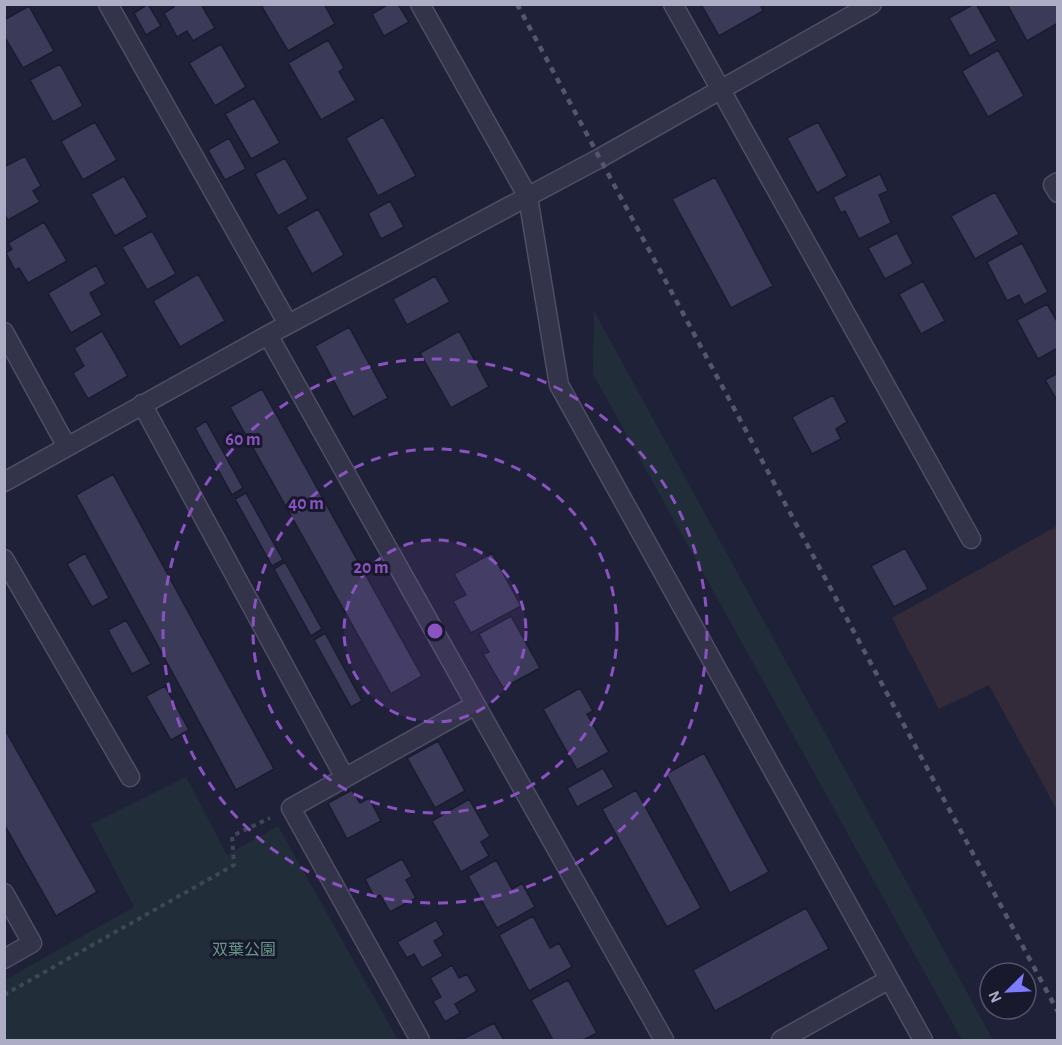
<svg xmlns="http://www.w3.org/2000/svg" width="1062" height="1045" font-family="'Alegreya Sans','Noto Sans JP',sans-serif">
	<style>
		.medical { fill: #332b3a }
		.green { fill: #212e3a }
		.building { fill: #3b3b59; stroke: #1b1b30; stroke-width: 1.5 }
		.lines { fill: none; stroke-linecap: round; stroke-linejoin: round }
		.minor-casing { stroke: #4e4e64; stroke-width: 21 }
		.path { stroke: #3c4954; stroke-width: 4; stroke-dasharray: 4.5 4.5; stroke-linecap: butt }
		.minor { stroke: #333449; stroke-width: 18 }
		.rail { stroke: #555571; stroke-width: 4.5; stroke-dasharray: 6 6; stroke-linecap: butt }
		.ring { fill: none; stroke: #8a53c1; stroke-width: 3; stroke-dasharray: 10 8 }
		.labels { text-anchor: middle; dominant-baseline: central; stroke-width: 6; stroke-linejoin: round; paint-order: stroke }
		.park-label { font-size: 16px; fill: #649884; stroke: #19192e }
		.centre { fill: #8a53c1; stroke: #19192e; stroke-width: 3 }
		.ring-label { font-size: 18px; text-anchor: middle; font-weight: bold; fill: #8a53c1; stroke: #19192e; stroke-width: 6; stroke-linejoin: round; paint-order: stroke }
	</style>
	<rect width="100%" height="100%" fill="#1f2139"/>
	<!-- medical -->
	<path class="medical" d="M1057,526v284l-68,-125 -50,24 -47,-91z"/>
	<!-- green -->
	<path class="green" d="M594,311l399,729h-31l-369,-666z
		M186,777l41,78 51,-29 120,214h-393v-60l129,-73 -43,-83z"/>
	<!-- building -->
	<path class="building" d="M148,4l13,22 -15,9 -12,-22z
		M172,4h29l14,24 -22,13 -6,-10 -10,6 -13,-24 10,-6z
		M266,4h58l11,20 -47,27 -26,-44z
		M389,4h9l11,18 -25,14 -12,-22z
		M701,4h59l3,7 -44,25z
		M974,4h2l21,37 -27,15 -21,-38z
		M1007,4h50l1,19 -31,18z
		M29,6l25,45 -31,17 -19,-32v-16z
		M328,40l16,28 -5,4 17,28 -35,20 -33,-57z
		M221,44l25,43 -31,19 -26,-43z
		M998,50l26,46 -36,21 -26,-46z
		M60,64l23,42 -30,16 -23,-42z
		M254,98l26,45 -29,16 -26,-45z
		M383,117l33,59 -38,20 -32,-58z
		M95,122l22,38 -34,20 -22,-39z
		M818,122l29,54 -30,17 -30,-55z
		M229,138l17,31 -21,11 -17,-30z
		M25,156l16,30 -8,5 7,11 -32,18 -4,-6v-47z
		M285,158l23,41 -30,17 -23,-42z
		M880,174l8,17 -9,4 12,28 -32,16 -14,-28 -4,2 -8,-16z
		M124,176l24,41 -33,19 -24,-42z
		M715,177l58,109 -42,22 -59,-109z
		M995,192l24,42 -44,25 -24,-43z
		M390,201l14,26 -23,12 -13,-26z
		M318,209l26,46 -32,19 -26,-47z
		M44,222l23,39 -39,22 -9,-15 -4,2 -9,-17 6,-4 -4,-6z
		M152,231l24,43 -29,16 -25,-43z
		M897,233l16,31 -28,15 -17,-31z
		M1022,243l26,49 -24,13 -5,-10 -12,6 -20,-39z
		M96,265l10,19 -16,9 12,22 -31,18 -23,-40z
		M198,274l27,47 -45,26 -27,-46z
		M435,276l15,26 -43,23 -14,-26z
		M923,281l22,40 -24,13 -22,-40z
		M1047,304l11,19v25l-20,11 -21,-39z
		M349,327l39,71 -35,19 -38,-71z
		M102,331l26,45 -40,23 -15,-26 11,-7 -10,-18z
		M459,331l30,56 -38,21 -31,-55z
		M1058,373v29l-13,-22z
		M262,389l160,287 -31,18 -161,-287z
		M833,395l14,27 -11,7 5,10 -29,15 -20,-37z
		M206,421l37,67 -11,7 -37,-67z
		M113,474l161,295 -38,21 -160,-295z
		M246,493l37,67 -11,6 -37,-67z
		M905,548l23,41 -34,18 -23,-41z
		M85,553l24,45 -17,9 -25,-43z
		M492,553l29,53 -50,27 -18,-32 13,-6 -12,-21z
		M285,562l37,67 -11,7 -37,-67z
		M511,616l29,52 -37,20 -20,-34 6,-2 -10,-18z
		M126,620l25,44 -19,10 -24,-44z
		M325,633l37,68 -11,6 -37,-67z
		M165,686l24,44 -18,10 -25,-44z
		M580,688l13,23 -6,3 22,38 -32,18 -34,-61z
		M4,728l93,164 -41,24 -52,-92z
		M438,741l27,50 -30,17 -28,-50z
		M704,753l65,119 -39,21 -64,-119z
		M603,768l11,19 -37,20 -10,-19z
		M352,790l8,13 9,-5 12,23 -34,18 -19,-36z
		M636,790l65,118 -34,19 -65,-118z
		M469,799l21,37 -9,6 8,14 -28,16 -29,-51z
		M402,859l10,17 -6,4 10,18 -26,14 -10,-17 -5,3 -10,-19z
		M496,860l16,29 10,-6 13,24 -38,21 -29,-52z
		M806,908l23,41 -114,62 -22,-41z
		M533,916l17,32 9,-5 13,24 -43,24 -30,-56z
		M436,920l8,15 -10,6 9,15 -21,12 -8,-14 -7,4 -10,-16z
		M452,965l7,13 8,-4 10,17 -22,13 5,9 -15,9 -12,-21 8,-4 -11,-19z
		M568,980l29,53 -14,7h-30l-22,-40z
		M494,1023l10,17h-43z"/>
	<g class="lines">
		<!-- minor casing -->
		<g class="minor-casing">
			<path id="minor" d="M108,4l180,320
				M420,4l108,193 31,188 364,655
				M673,4l298,535
				M1058,182l-5,3 5,8
				M4,332l63,115
				M268,335l396,705
				M142,404l203,374
				M4,482l264,-147 332,-177 272,-154
				M4,559l126,218
				M4,893l28,50 -28,16
				M420,1040l-129,-232 184,-103
				M781,1040l107,-60"/>
		</g>
		<!-- path -->
		<path class="path" d="M4,995l230,-130 -2,-29 38,-18"/>
		<!-- minor -->
		<use href="#minor" class="minor"/>
		<!-- rail -->
		<path class="rail" d="M517,4l541,1008"/>
	</g>
	<!-- distance rings -->
	<circle cx="435" cy="631" r="91" fill="#8a53c1" fill-opacity=".12"/>
	<g class="ring">
		<circle cx="435" cy="631" r="91"/>
		<circle cx="435" cy="631" r="182"/>
		<circle cx="435" cy="631" r="272"/>
	</g>
	<g class="labels">
		<!-- park labels -->
		<g class="park-label">
			<text x="244" y="950">双葉公園</text>
		</g>
	</g>
	<circle cx="435" cy="631" r="9" class="centre"/>
	<g class="ring-label">
		<text x="243" y="445">60 m</text>
		<text x="306" y="509">40 m</text>
		<text x="371" y="573">20 m</text>
	</g>
	<!-- border -->
	<rect width="1062" height="1045" fill="none" stroke="#adadc6" stroke-width="12"/>
	<!-- north arrow -->
	<g transform="translate(1008 991) rotate(246)"><circle r="28" fill="#19192e" stroke="#54546b" stroke-width="1.5"/>
	<path d="M0-4.5L10 22L0 15L-10 22Z" fill="#7c7cfd"/>
	<text y="-9" font-size="16" font-weight="bold" text-anchor="middle" fill="#adadc6">N</text>
	</g>
</svg>
